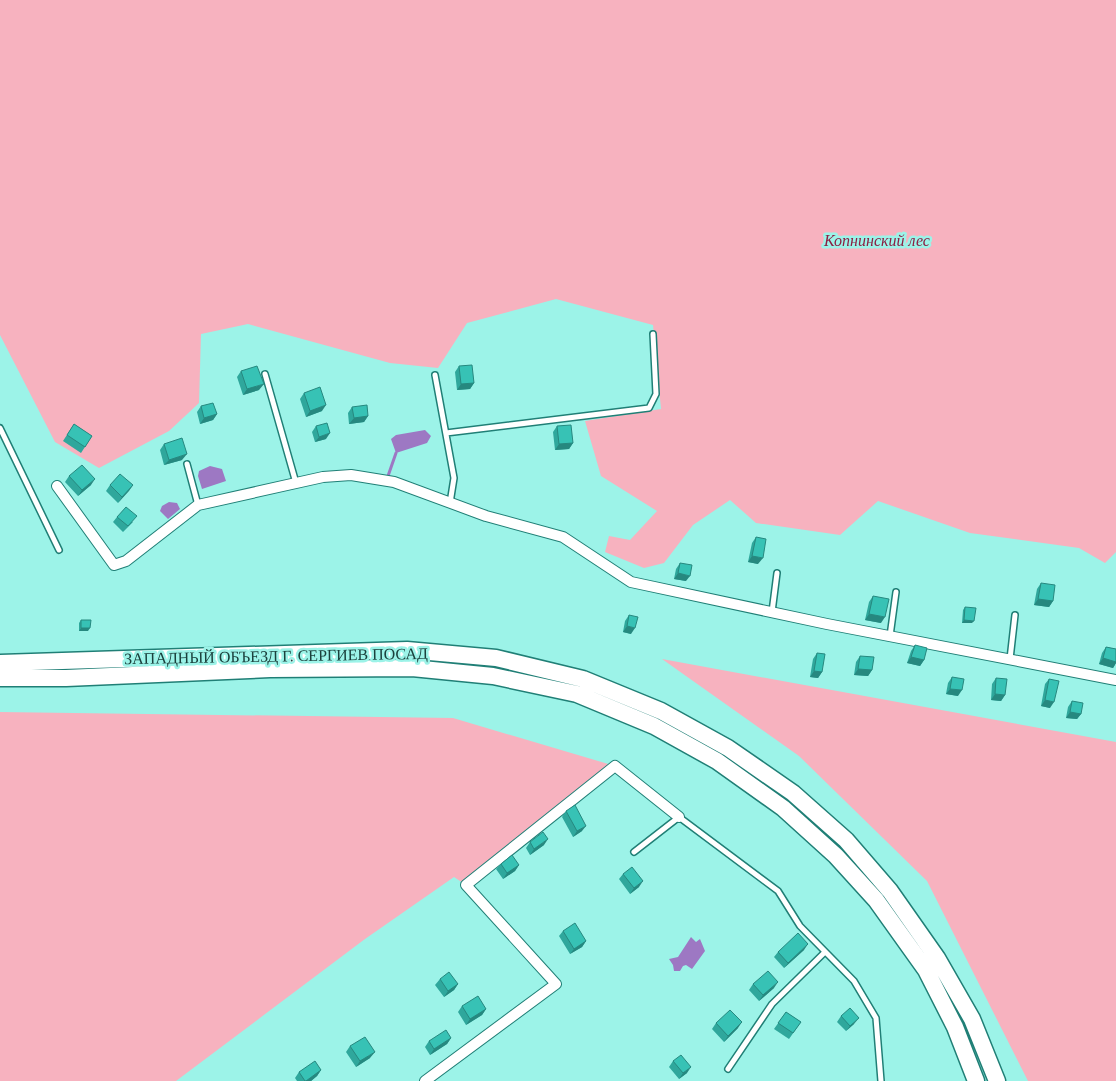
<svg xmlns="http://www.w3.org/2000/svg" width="1116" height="1081" font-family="Georgia,serif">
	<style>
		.green { fill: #f7b2bf }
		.water { fill: #9d78c3 }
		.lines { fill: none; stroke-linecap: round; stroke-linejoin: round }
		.stream { stroke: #9d78c3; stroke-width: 3 }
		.service-casing { stroke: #207f76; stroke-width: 8 }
		.minor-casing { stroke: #207f76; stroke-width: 12 }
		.primary-casing { stroke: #207f76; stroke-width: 19 }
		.service { stroke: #fff; stroke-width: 5 }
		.minor { stroke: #fff; stroke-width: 10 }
		.primary { stroke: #fff; stroke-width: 16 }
		.wall { fill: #2fa79c }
		.shaded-wall { fill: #26887f }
		.building { fill: #37c2b5; stroke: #26887f }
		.labels { text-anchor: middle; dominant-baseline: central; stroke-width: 5; stroke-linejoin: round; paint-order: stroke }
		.park-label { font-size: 16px; font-style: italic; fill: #8c1f43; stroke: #9cf3e8 }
		.street-label { font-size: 16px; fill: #1b403c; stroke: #9cf3e8 }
	</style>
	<rect width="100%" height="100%" fill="#9cf3e8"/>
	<!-- green -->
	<path class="green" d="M0,0h1116v552l-11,11 -26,-15 -109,-15 -92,-32 -38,34 -84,-12 -26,-23 -37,25 -29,38 -20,5 -39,-16 4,-16 21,4 27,-29 -56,-35 -16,-55 76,-12 -8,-84 -97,-26 -89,24 -29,45 -48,-5 -142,-39 -47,10 -2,69 -30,28 -70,37 -44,-26 -55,-107z
		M662,659l454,83v339h-88l-101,-200 -128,-125z
		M0,712l453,6 162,48 -149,119 -12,-8 -89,62 -189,142h-176z"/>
	<!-- water -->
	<path class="water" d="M425,430l6,6 -4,7 -31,10 -5,-14 5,-4z
		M210,466l12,3 4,12 -24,8 -4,-13 1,-5z
		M169,502l8,1 3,6 -12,10 -8,-8 2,-5z
		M691,937l5,5 4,-3 5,12 -13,18 -6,-4 -3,1 -3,5h-6l-1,-6 -4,-6 9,-2z"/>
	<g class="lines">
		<!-- stream -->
		<path class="stream" d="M388,476l8,-23"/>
		<!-- service casing -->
		<g class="service-casing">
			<path id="service" d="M265,374l31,109
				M435,375l19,103 -4,25
				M0,428l59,122
				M446,433l203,-25 7,-14 -3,-60
				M187,464l11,41
				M772,612l5,-39
				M890,636l6,-44
				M1010,659l5,-44
				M634,852l45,-35 99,74 22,35 54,55 22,37 5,63
				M728,1069l44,-65 53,-52"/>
		</g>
		<!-- minor casing -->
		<g class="minor-casing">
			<path id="minor" d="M57,486l57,79 12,-4 72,-56 125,-28 28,-2 43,7 92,34 77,21 68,45 196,42 289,56
				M425,1081l131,-97 -90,-99 149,-119 64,51"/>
		</g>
		<!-- primary casing -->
		<g class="primary-casing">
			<path id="primary" d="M0,663l407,-13 89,8 87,21 78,32 67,37 65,45 53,47 44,51 47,67 35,61 25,62
				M0,678h66l204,-9 142,-1 81,8 84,18 77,32 63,35 66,47 53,48 40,44 50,70 29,57 21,54"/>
		</g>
		<!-- service -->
		<use href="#service" class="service"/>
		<!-- minor -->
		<use href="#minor" class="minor"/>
		<!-- primary -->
		<use href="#primary" class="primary"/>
	</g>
	<!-- wall -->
	<path class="wall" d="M459,366l15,17 -4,6 -13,1 -2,-18z
		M241,371l18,19 -16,5 -6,-18z
		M304,393l18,18 -16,6 -6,-18z
		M201,406l16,8 -4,6 -13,4 -3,-12z
		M352,407l16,9 -4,6 -15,2 -1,-11z
		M74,424l18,12 -11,17 -18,-12z
		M316,426l10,13 -11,3 -3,-10z
		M557,426l16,17 -4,6 -14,1 -2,-18z
		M164,444l18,16 -18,5 -4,-15z
		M69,476l22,9 -13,11 -13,-14z
		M110,485h23l-15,18 -12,-12z
		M117,517l16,5 -10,10 -10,-10z
		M756,537l2,27 -10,-2 4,-19z
		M680,563l6,18 -12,-2 2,-10z
		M1041,583l12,18 -4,6 -15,-2 3,-16z
		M873,596l8,27 -16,-3 4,-18z
		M965,607l7,16h-10l1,-13z
		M629,615l2,19 -8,-2 2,-11z
		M81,620l7,11h-9v-8z
		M915,645l9,15 -4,6 -13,-3 4,-12z
		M1106,647l10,2v14l-3,5 -14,-4 3,-11z
		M817,653l5,19 -4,6 -8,-1 3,-18z
		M860,656l12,14 -4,6 -14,-1 2,-13z
		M952,677l6,19 -12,-2 2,-11z
		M996,678l9,17 -4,6 -10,-1 1,-16z
		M1049,679l1,29 -9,-2 4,-22z
		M1072,701l9,13 -4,5 -11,-1 2,-11z
		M566,811l16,20 -9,6 -11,-20z
		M530,842l14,3 -14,10 -4,-7z
		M501,864l18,1 -4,6 -12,8 -7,-10z
		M623,874l16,13 -9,7 -11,-15z
		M563,931l23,10 -4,6 -12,7 -11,-18z
		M804,950l-20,18 -10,-11 4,-5z
		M440,979l18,5 -4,6 -10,7 -9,-12z
		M753,984l21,4 -15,13 -10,-11z
		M462,1006l24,3 -4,6 -16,10 -8,-13z
		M786,1012l15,10 -12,17 -15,-10z
		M841,1016l13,8 -8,7 -9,-9z
		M716,1023l22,5 -14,14 -12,-13z
		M451,1038l-4,6 -17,11 -5,-8 4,-6z
		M350,1046l20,12 -14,9 -10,-15z
		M673,1061l14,12 -8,6 -10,-12z
		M321,1070l-4,6 -6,5h-14l-2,-3 4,-6z"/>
	<!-- shaded-wall -->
	<path class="shaded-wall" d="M474,383l-4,6 -13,1 4,-6z
		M264,384l-5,6 -16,5 4,-6z
		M326,405l-4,6 -16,6 4,-6z
		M217,414l-4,6 -13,4 4,-6z
		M368,416l-4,6 -15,2 5,-6z
		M330,433l-4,6 -11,3 4,-5z
		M573,443l-4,6 -14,1 4,-6z
		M187,454l-5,6 -18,5 5,-5z
		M95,479l-4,6 -13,11 4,-6z
		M133,485l-4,6 -11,12 4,-6z
		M752,556l11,2 -5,6 -10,-2z
		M678,573l12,3 -4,5 -12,-2z
		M1038,599l15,2 -4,6 -15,-2z
		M869,614l16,3 -4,6 -16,-3z
		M964,620l10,1 -2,2h-10z
		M627,626l8,2 -4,6 -8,-2z
		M81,628h9l-2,3h-9z
		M911,657l13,3 -4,6 -13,-3z
		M1103,658l13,4v1l-3,5 -14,-4z
		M858,669l14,1 -4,6 -14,-1z
		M814,671l8,1 -4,6 -8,-1z
		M950,689l12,1 -4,6 -12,-2z
		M995,694l10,1 -4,6 -10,-1z
		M1045,700l9,2 -4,6 -9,-2z
		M1070,712l11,2 -4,5 -11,-1z
		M586,826l-4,5 -9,6 4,-6z
		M548,839l-4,6 -14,10 4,-6z
		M519,865l-4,6 -12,8 4,-6z
		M643,881l-4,6 -9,7 4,-6z
		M586,941l-4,6 -12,7 4,-5z
		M808,944l-4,6 -20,18 4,-5z
		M778,982l-4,6 -15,13 4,-6z
		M458,984l-4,6 -10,7 4,-6z
		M486,1009l-4,6 -16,10 4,-6z
		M859,1018l-5,6 -8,7 4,-5z
		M742,1022l-4,6 -14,14 4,-6z
		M451,1038l-4,6 -17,11 4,-6z
		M375,1052l-5,6 -14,9 4,-6z
		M691,1067l-4,6 -8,6 4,-6z
		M321,1070l-4,6 -6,5h-5z"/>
	<!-- building -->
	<path class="building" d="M472,365l2,18 -13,1 -2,-18z
		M257,366l7,18 -17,5 -6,-18z
		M320,387l6,18 -16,6 -6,-18z
		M213,403l4,11 -13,4 -3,-12z
		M367,405l1,11 -14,2 -2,-11z
		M327,423l3,10 -11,4 -3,-11z
		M74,424l18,12 -7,11 -18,-12z
		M571,425l2,18 -14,1 -2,-18z
		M182,438l5,16 -18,6 -5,-16z
		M82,465l13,14 -13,11 -13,-14z
		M120,474l13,11 -11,12 -12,-12z
		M126,507l11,9 -9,10 -11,-9z
		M756,537l10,2 -3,19 -11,-2z
		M680,563l12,2 -2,11 -12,-3z
		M1041,583l14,2 -2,16 -15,-2z
		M873,596l16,3 -4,18 -16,-3z
		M965,607l11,1 -2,13 -10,-1z
		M629,615l9,2 -3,11 -8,-2z
		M81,620h10l-1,8h-9z
		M915,645l12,3 -3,12 -13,-3z
		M1106,647l10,2v13l-13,-4z
		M817,653l8,1 -3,18 -8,-1z
		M860,656l14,1 -2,13 -14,-1z
		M952,677l12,2 -2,11 -12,-1z
		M996,678l11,1 -2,16 -10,-1z
		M1049,679l10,2 -5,21 -9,-2z
		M1072,701l11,2 -2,11 -11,-2z
		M575,805l11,21 -9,5 -11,-20z
		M543,832l5,7 -14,10 -4,-7z
		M512,855l7,10 -12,8 -6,-9z
		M632,867l11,14 -9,7 -11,-14z
		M575,923l11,18 -12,8 -11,-18z
		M798,933l10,11 -20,19 -10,-11z
		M768,971l10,11 -15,13 -10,-11z
		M449,972l9,12 -10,7 -8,-12z
		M478,996l8,13 -16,10 -8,-13z
		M850,1008l9,10 -9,8 -9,-10z
		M730,1010l12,12 -14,14 -12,-13z
		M786,1012l15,10 -8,11 -15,-10z
		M446,1030l5,8 -17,11 -5,-8z
		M365,1037l10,15 -15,9 -10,-15z
		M681,1055l10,12 -8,6 -10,-12z
		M315,1061l6,9 -15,11h-1l-6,-9z"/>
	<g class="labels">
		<!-- park labels -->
		<g class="park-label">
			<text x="877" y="240">Копнинский лес</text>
		</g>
		<!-- street labels -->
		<g class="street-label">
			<text transform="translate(276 656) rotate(-1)">ЗАПАДНЫЙ ОБЪЕЗД Г. СЕРГИЕВ ПОСАД</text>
		</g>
	</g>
</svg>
